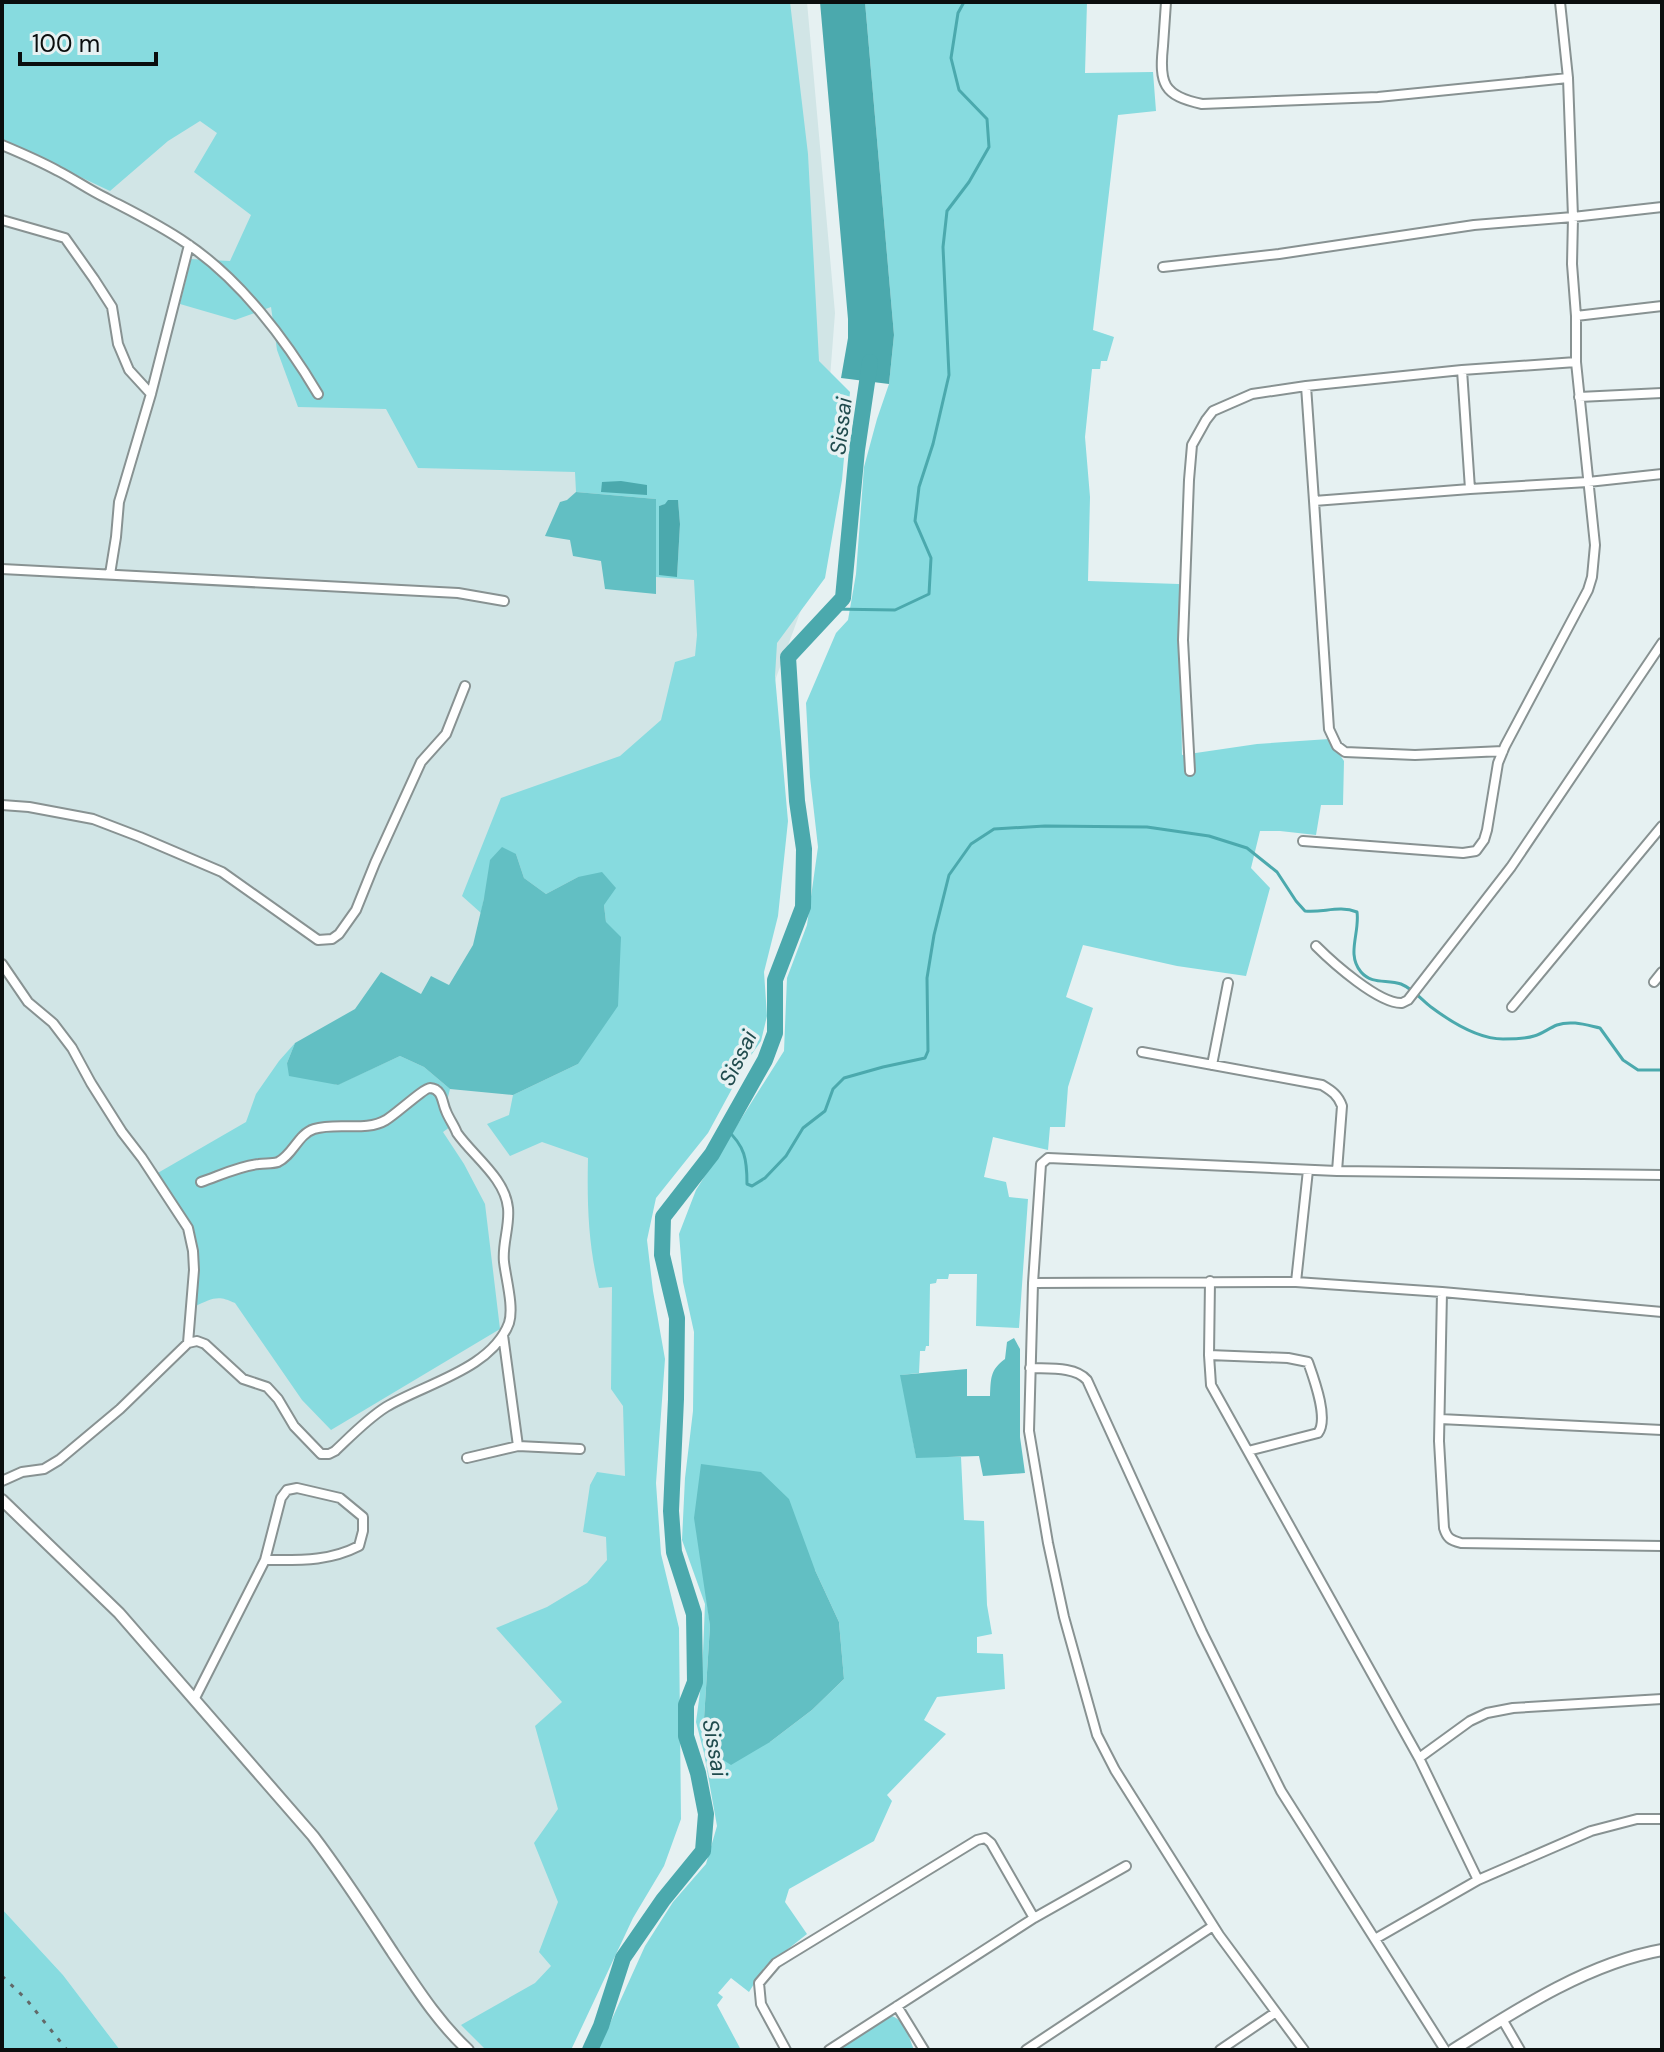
<svg xmlns="http://www.w3.org/2000/svg" width="1664" height="2052" font-family="'DM Sans',sans-serif">
	<style>
		.built { fill: #d1e5e6 }
		.green { fill: #87dbdf; fill-rule: evenodd }
		.forest { fill: #62bfc3 }
		.water { fill: #4ba9ad }
		.lines { fill: none; stroke-linecap: round; stroke-linejoin: round }
		.stream { stroke: #4ba9ad; stroke-width: 3 }
		.river { stroke: #4ba9ad; stroke-width: 16 }
		.minor-casing { stroke: #889292; stroke-width: 12 }
		.tertiary-casing { stroke: #889292; stroke-width: 14 }
		.minor { stroke: #fff; stroke-width: 8 }
		.tertiary { stroke: #fff; stroke-width: 10 }
		.rail { stroke: #626969; stroke-width: 3; stroke-dasharray: 4 8; stroke-linecap: butt }
		.labels { text-anchor: middle; dominant-baseline: central; stroke-width: 7; stroke-linejoin: round; paint-order: stroke }
		.water-label { font-size: 22px; font-style: italic; fill: #204b4d; stroke: #e6f1f2 }
	</style>
	<rect width="100%" height="100%" fill="#e6f1f2"/>
	<!-- built -->
	<path class="built" d="M2,2h805l28,311 -20,259 -49,133 -123,492 7,288 19,170 -147,395h-402l-57,-75 -61,-66z"/>
	<!-- green -->
	<path class="green" d="M2,2h788l18,152 11,207 31,31 -8,88 -17,98 -48,65 -2,33 13,145 -10,95 -14,56 3,44 -6,25 -14,20 -39,72 -52,65 -9,42 6,51 12,68 -9,124 5,71 18,74 2,191 -17,47 -31,52 -62,132h-85l-25,-25 74,-42 16,-17 -12,-14 19,-50 -24,-59 24,-34 -23,-83 27,-24 -66,-74 51,-21 40,-24 20,-23 -1,-23 -23,-5 7,-47 7,-13 28,4 -2,-70 -12,-17 1,-102 -13,1c-11,-43 -12,-86 -11,-130l-46,-16 -32,14 -23,-32 22,-9 4,-20 65,-31 28,-142 -2,-17 -26,-28 -32,17 -22,-16 -8,-24 -32,44 -3,15 -19,-17 39,-98 119,-42 41,-36 14,-58 20,-6 2,-21 -3,-55 -38,-3v-78l-80,-7 -1,-20 -157,-4 -32,-59 -88,-2 -21,-57 -6,-43 -36,13 -55,-16 11,-45 39,2 21,-46 -57,-43 23,-39 -17,-12 -32,20 -58,50 -108,-51zM678,501l2,23 -3,53 -17,-37 -1,-34z
		M865,2h222l-2,71 68,-1 3,39 -38,4 -25,215 21,7 -7,24h-6l-1,8h-8l-7,68 5,60 -2,84 91,3 3,171 75,-11 72,-5 15,22 -1,44h-22l-5,30 -36,-4h-20l-9,37 19,20 -24,88 -69,-10 -94,-21 -17,52 27,11 -25,79 -3,40h-15l-2,23 -55,-13 -9,40 22,5 3,15 19,2 -9,129 -43,-2 1,-52h-28l-1,5h-11l-1,4 -6,1 -1,62h-3l-1,5h-5l-1,22 -18,2 15,82h45l3,63 20,1 3,84 5,29 -15,3v16l26,1 2,35 -68,8 -13,23 22,14 -59,61 5,6 -18,40 -85,48 -4,13 22,32 -43,34 -15,24 -18,-14 -13,15 5,4 -6,8 24,45h-143l47,-104 28,-44 33,-38 11,-38 -13,-73 -8,-31 6,-45 3,-73 -23,-64 3,-62 8,-67 1,-79 -11,-50 -4,-48 17,-44 88,-139 3,-73 20,-53 11,-78 -8,-70 -4,-74 30,-70 12,-13 8,-46 8,-107 13,-48 12,-35 5,-49zM815,1570l24,52 5,57 -32,31 -42,32 -66,-23 6,-93 -6,-49z
		M295,1043l-8,20 50,22 63,-29 24,11 26,22 -6,24 6,14 -7,5 21,32 21,40 15,125 -169,101 -29,-30 -67,-97c-18,-9 -23,-4 -40,3l3,-32 -6,-47 -36,-53 90,-52 10,-28 23,-33z
		M2,1909l61,66 57,75h-118z
		M892,2016c15,6 16,20 22,34h-77l45,-30z"/>
	<!-- forest -->
	<path class="forest" d="M576,492l80,7v95l-51,-5 -4,-28 -28,-5 -3,-16 -25,-4 15,-34 7,-2z
		M502,847l14,7 8,24 22,16 32,-17 24,-5 14,16 -12,17 2,17 15,15 -3,69 -40,58 -65,31 -63,-6 -26,-22 -24,-11 -62,29 -49,-9 -2,-13 8,-20 60,-34 26,-37 40,22 10,-18 18,9 24,-40 11,-47 6,-38z
		M1014,1338l6,11v88l5,36 -42,3 -4,-20 -63,2 -16,-83 67,-6v27h23c1,-18 0,-26 15,-37l2,-17z
		M701,1464l60,8 28,27 26,71 24,52 5,57 -32,31 -42,32 -39,23 -17,-11 -10,-35 6,-93 -16,-108z"/>
	<!-- water -->
	<path class="water" d="M820,2h45l29,333 -5,49 -48,-6 7,-40v-19z
		M621,481l26,4v10l-46,-3 1,-10z
		M668,500h10l2,24 -3,53 -18,-2v-69l6,-2z"/>
	<g class="lines">
		<!-- stream -->
		<path class="stream" d="M832,609l63,1 34,-16 2,-36 -16,-37 4,-34 14,-43 16,-69 -6,-128 4,-36 22,-29 20,-35 -2,-28 -28,-29 -8,-32 7,-45 6,-11
			M726,1129c19,17 21,30 21,55l5,2 13,-8 21,-22 17,-28 22,-17 8,-22 11,-11 39,-11 42,-9 3,-7 -1,-73 7,-43 15,-60 22,-31 23,-15 51,-3 102,1 62,9 38,12 30,24 19,29 9,10c18,2 34,-6 52,1 3,21 -11,42 4,60 11,13 26,7 40,12 12,5 20,15 30,23 20,15 47,32 72,32 10,0 23,0 31,-3 8,-2 15,-8 23,-11 14,-5 29,0 43,3l23,32 15,10h24"/>
		<!-- river -->
		<path class="river" d="M590,2050l11,-24 22,-68 40,-58 40,-49 3,-37 -8,-41 -12,-37v-31l9,-23 -1,-68 -20,-62 -3,-41 5,-112 1,-81 -15,-63 1,-38 49,-63 53,-94 10,-27v-53l28,-73 1,-58 -7,-48 -9,-144 55,-59 14,-148 13,-88"/>
		<!-- minor casing -->
		<g class="minor-casing">
			<path id="minor" d="M1166,2c-1,15 -2,29 -3,44 -4,37 0,50 39,58l176,-7 190,-19
				M2,145c19,8 38,16 56,26 16,8 31,19 48,27 27,14 54,27 80,45 54,36 100,97 132,151
				M2,220l63,18 29,41 18,28 6,37 11,26 22,24
				M1163,267l116,-13 195,-29 99,-8 89,-10
				M1576,316l86,-10
				M1462,370l8,119 118,-7 74,-8
				M1306,386l8,115 156,-12
				M1579,397l83,-4
				M1314,501l15,228 8,17 8,6 70,3 88,-4
				M2,569l456,24 46,8
				M110,574l6,-37 3,-35 32,-108 38,-149
				M1190,771l-7,-131 6,-160 3,-35 14,-25 7,-9 39,-17 54,-8 156,-16 114,-8
				M2,805l27,2 64,12 47,18 82,35 96,68 14,-1 7,-5 17,-24 19,-47 46,-101 25,-28 19,-48
				M1303,841l160,12 13,-2 8,-11 3,-10 11,-67 7,-17 83,-156 4,-13 3,-32 -19,-183v-46l-4,-52 1,-47 -5,-139 -8,-76
				M1316,946c17,17 63,58 86,57l6,-3 103,-133 151,-224
				M2,964l26,38 25,21 19,25 19,35 31,49 20,26 46,70 5,23 1,19 -6,73
				M1654,982l8,-10
				M1512,1007l150,-181
				M1142,1052l180,33c10,6 16,10 20,21l-5,65
				M1212,1065l16,-82
				M1210,1281l-1,74 2,30 208,373
				M1296,1282l12,-112
				M1033,1283l263,-1 146,10 220,20
				M1442,1292l-3,149 5,87c3,10 6,12 17,15l201,3
				M503,1335l15,111 62,3
				M1209,1355l79,3 20,4c6,17 21,57 10,71l-70,18
				M1030,1368c17,1 45,-2 57,12l115,252 79,159 164,259
				M1440,1419l222,11
				M467,1458l51,-12
				M2,1481l20,-9 22,-3 15,-9 61,-51 68,-66 9,-2 8,3 38,35 24,8 11,12 16,27 27,28h8l6,-3c16,-15 32,-32 51,-44 38,-23 106,-38 123,-84 5,-16 -3,-44 -5,-61 -2,-18 6,-36 4,-54 -3,-30 -35,-52 -51,-75 -3,-8 -8,-14 -11,-22 -4,-8 -3,-22 -16,-23 -6,0 -35,27 -44,32 -20,12 -49,2 -72,9 -16,5 -21,26 -36,33 -6,2 -13,1 -19,2 -20,2 -40,12 -58,18
				M195,1698l70,-138 16,-62 6,-8 10,-2 43,10 23,19v14l-4,15c-31,16 -61,14 -94,14
				M1478,1880l-59,-122 51,-37 17,-8 26,-5 149,-9
				M1375,1939l103,-59 113,-49 46,-12h25
				M897,2006l27,44
				M1502,2019l18,31
				M786,2050l-25,-46 -2,-21 17,-20 201,-123 8,-2 6,5 43,75
				M829,2050l205,-132 92,-52
				M1026,2050l187,-124
				M1220,2050l56,-38
				M1304,2050l-85,-115 -104,-165 -18,-35 -33,-118 -16,-74 -19,-112 4,-148 8,-119 7,-6 289,13 325,4"/>
		</g>
		<!-- tertiary casing -->
		<g class="tertiary-casing">
			<path id="tertiary" d="M2,1500l117,113 194,223c29,38 54,77 80,117 23,34 44,68 75,97
				M1453,2050c63,-40 135,-87 209,-100"/>
		</g>
		<!-- minor -->
		<use href="#minor" class="minor"/>
		<!-- tertiary -->
		<use href="#tertiary" class="tertiary"/>
		<!-- rail -->
		<path class="rail" d="M2,1976l24,23 41,51"/>
	</g>
	<g class="labels">
		<!-- water labels -->
		<g class="water-label">
			<text transform="translate(841 426) rotate(-83)">Sissai</text>
			<text transform="translate(738 1058) rotate(-64)">Sissai</text>
			<text transform="translate(715 1748) rotate(80)">Sissai</text>
		</g>
	</g>
	<!-- border -->
	<rect width="1664" height="2052" fill="none" stroke="#0a0e0e" stroke-width="8"/>
	<!-- scale -->
	<path d="M20 52v12h136v-12" fill="none" stroke="#0a0e0e" stroke-width="4"/>
	<text x="32" y="52" font-size="24" fill="#0a0e0e" stroke="#e6f1f2" stroke-width="6" paint-order="stroke">100 m</text>
</svg>
